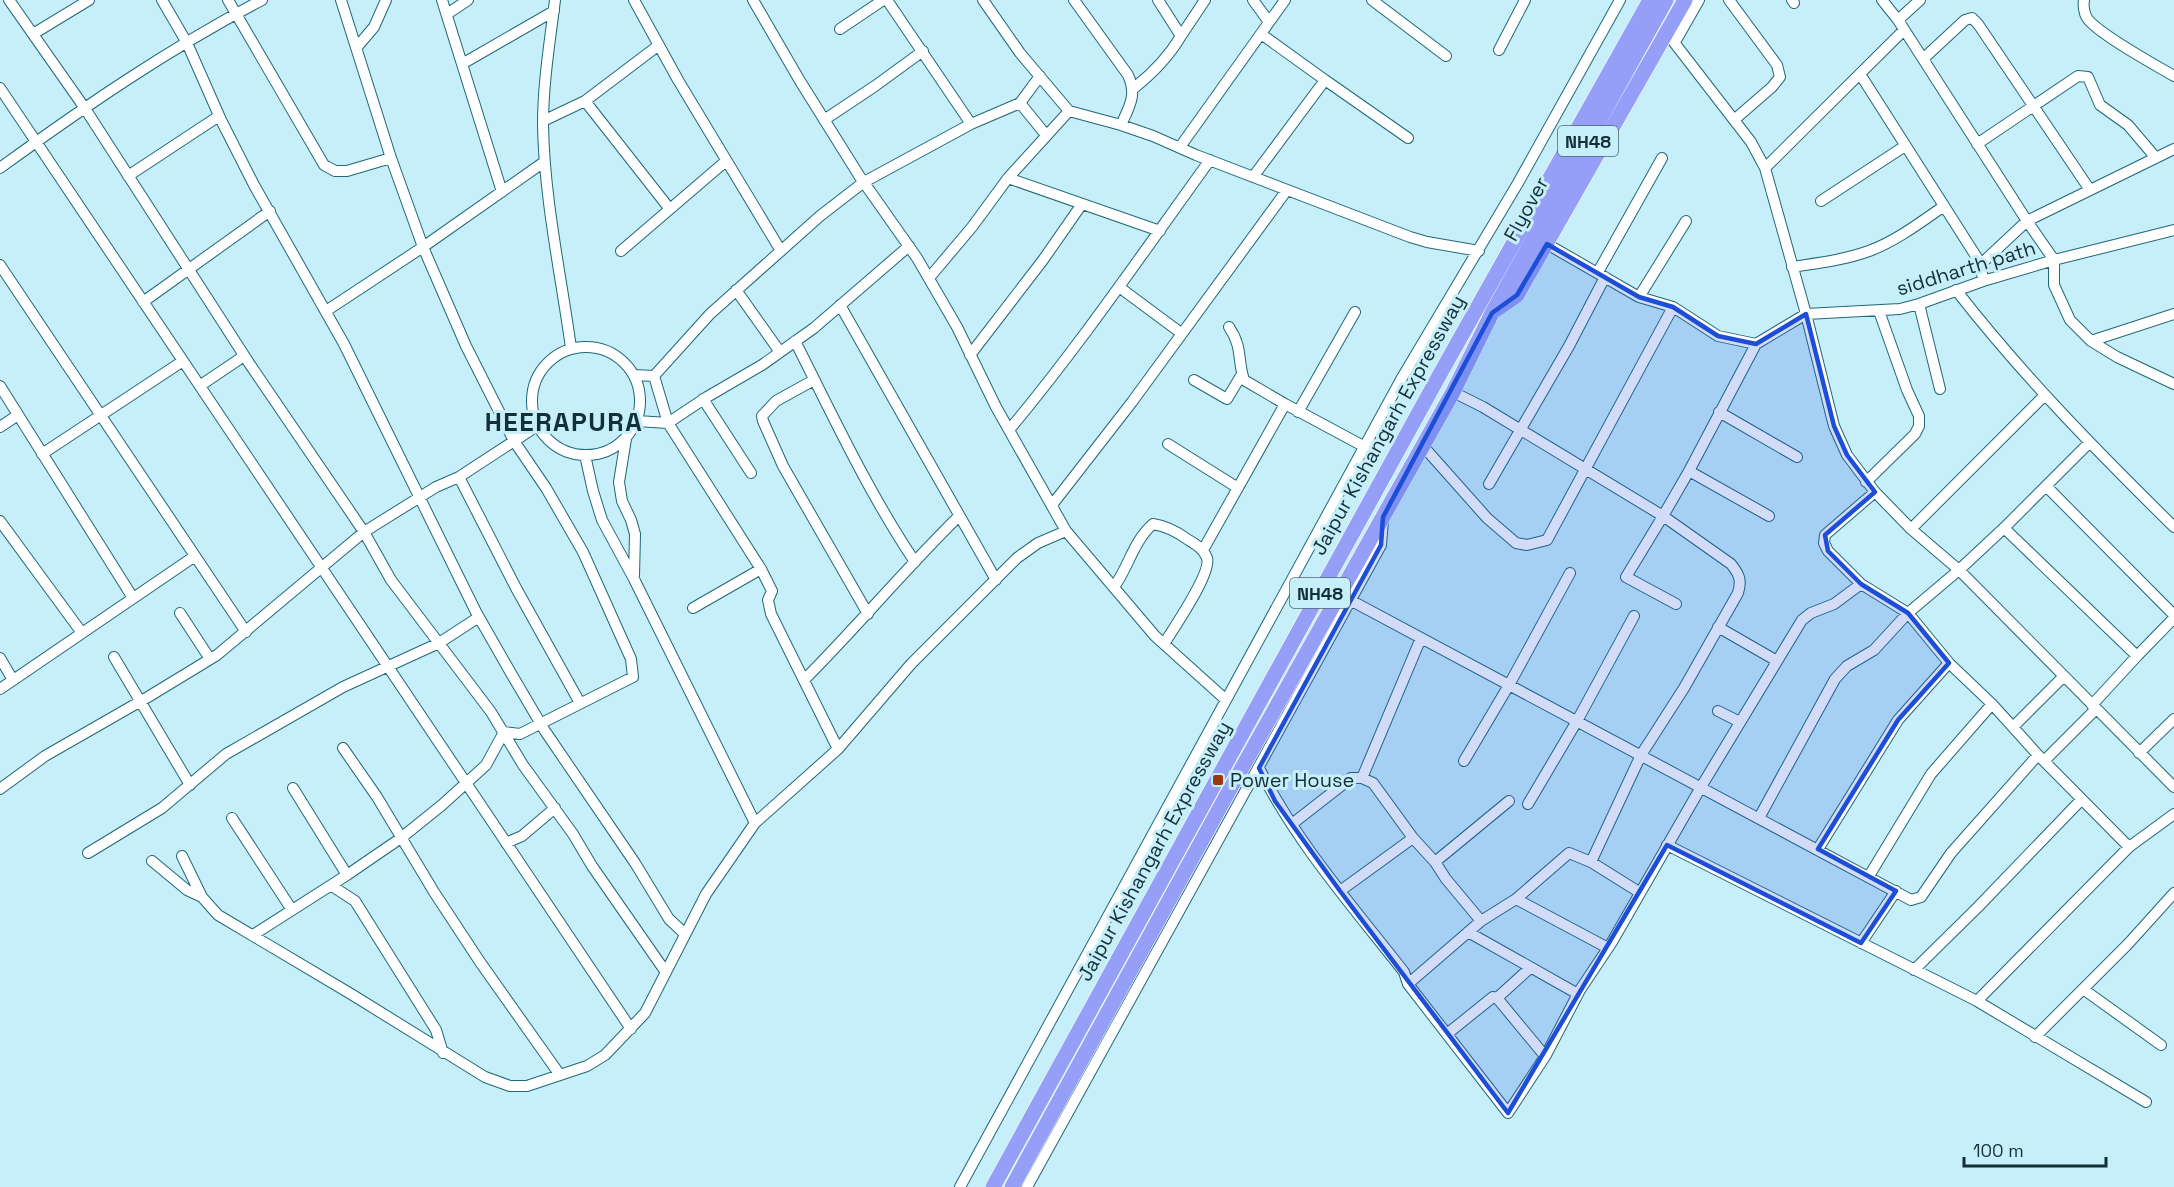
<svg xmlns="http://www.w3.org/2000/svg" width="2174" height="1187" font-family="'Space Grotesk',sans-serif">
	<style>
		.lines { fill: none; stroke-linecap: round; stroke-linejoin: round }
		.minor-casing { stroke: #206778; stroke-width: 12 }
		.highway-casing { stroke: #fff; stroke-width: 16 }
		.minor { stroke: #fff; stroke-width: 10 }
		.highway { stroke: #959ff7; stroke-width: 15 }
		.marked { fill: #1d4ed8; fill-opacity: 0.2; stroke: #1d4ed8; stroke-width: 4.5; stroke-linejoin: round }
		.poi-dot { fill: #9d3613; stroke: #c7effa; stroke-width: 2 }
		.labels { text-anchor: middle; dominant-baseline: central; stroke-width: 6; stroke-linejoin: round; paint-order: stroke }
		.shield { fill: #c7effa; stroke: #496972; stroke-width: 1.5 }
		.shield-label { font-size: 18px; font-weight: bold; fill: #132f37 }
		.street-label { font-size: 20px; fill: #132f37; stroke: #c7effa }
		.poi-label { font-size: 20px; fill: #132f37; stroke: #c7effa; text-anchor: start }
		.district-label { font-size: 26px; font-weight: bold; letter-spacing: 1.5px; fill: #132f37; stroke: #c7effa }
	</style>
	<rect width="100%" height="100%" fill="#c7effa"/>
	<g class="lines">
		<!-- minor casing -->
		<g class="minor-casing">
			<path id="minor" d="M9,0l75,107 165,256 115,169 27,48 100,132 32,53 50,69 19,32 73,105
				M162,0l25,43 34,77 33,65 90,159 132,268 36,63 33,56 90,132 34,56 16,15
				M228,0l96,165 11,6h12l44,-13
				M442,0l60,192
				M555,0c-5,41 -12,83 -12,124 1,74 18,151 28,224
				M634,0l44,80 103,171
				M753,0l47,81 60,96 57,81 40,69 39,80 70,124
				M887,0l84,124
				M983,0l37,53 49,58 52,14 32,11 43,19 214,82 17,5 52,9
				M1074,0l54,75c9,20 2,30 -7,50
				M1253,0l16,22
				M1372,0l74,56
				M1729,0l48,65 3,12 -8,10 -38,33
				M1792,0l2,3
				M1882,0l16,20 129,201 27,39v25l16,35 21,21 26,16 57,27
				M2084,0c-1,5 0,13 3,18 10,15 68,47 87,58
				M447,14l21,-14
				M1898,20l22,-20
				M840,29l43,-29
				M1666,32l85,110 14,26 41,146 28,112 13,29 28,37 36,37 48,41 215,217
				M33,34l56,-34
				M1261,34l64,46
				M1181,36l24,-36
				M1675,42l24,-42
				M357,47l17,-20 12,-27
				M1499,50l26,-50
				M1923,59l42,-39 7,-2 6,6 112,166
				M462,64l92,-53
				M1860,74l121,190 2,17
				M0,88l631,941
				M1134,88c19,-15 34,-30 47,-52l-23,-36
				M585,101l84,107
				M1020,103l26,32
				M824,120l51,-34 48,-35
				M543,121l42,-20 74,-56
				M1977,144l101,-68 10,1 12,28 28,20 28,33
				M1180,147l105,-147
				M0,168c84,-61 170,-120 262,-168
				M1765,168l139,-138
				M128,176l91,-60
				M1253,177l72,-97 83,58
				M1008,178l152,53
				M1821,201l84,-55
				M1547,244l92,53 34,10 45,29 38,8 50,-30 94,-5 19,-5 64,-23 71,-21 120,-30
				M621,251l105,-90
				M1981,264l46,-43 147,-72
				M0,265l246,367
				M1792,267c26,-4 52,-7 77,-16 27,-10 52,-29 75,-45
				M1598,272l64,-114
				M929,278l43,-51 36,-49 61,-67
				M1119,287l62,46
				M736,290l44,62
				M1956,290c67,86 140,160 218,237
				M1639,297l47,-76
				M143,302l127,-91
				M1919,304l21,85
				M840,305l156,275
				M326,311l97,-64 121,-85
				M1229,327c14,21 8,31 15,53l41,24 80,43
				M795,341c38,75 73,151 120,221
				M2091,341l83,-27
				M532 401a54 54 0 1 1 108 0a54 54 0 1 1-108 0Z
				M970,355l73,-95 39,-56
				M634,375l20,1 56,-62 110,-98 44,-34 107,-58 49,-21 20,-27
				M654,376l14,47 93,146 11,22 -4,9 3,14 67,135
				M814,380l-38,21 -14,15 1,5 20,45 85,148
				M1194,380l33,19 15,-25
				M201,385l43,-29
				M0,386l133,212
				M1453,392l30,15 180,109 26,-45 67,-127
				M703,399l48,74
				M1298,412l57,-100
				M1719,412l78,45
				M637,421l31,2 39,-26 55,-32 52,-37 95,-82
				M0,427l18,-12
				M1009,430c72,-86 135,-179 201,-270
				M626,439l-7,43 3,19 9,19 4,14 -1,42
				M1168,444l70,44
				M1423,446l64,72 29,25 11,2 20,-5 126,-233
				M42,454l141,-93
				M585,455l8,36 9,29 32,59 121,244 83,-74 73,-85 106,-106 21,-15 28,-12 89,105 70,63
				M1689,471l80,45
				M459,477l57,111 64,115
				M1866,482l49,-48 4,-8v-10l-12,-26 -28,-79
				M1489,484l80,-138 36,-69
				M2047,487l127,128
				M1052,505l80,-103 155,-212
				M0,521l82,112
				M2004,528l133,128 -45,49
				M1911,529l133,-133
				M1203,550l82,-146
				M1114,587c14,-19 20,-47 39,-63 13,2 23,7 34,15 8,5 16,9 20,19 5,15 -34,71 -43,86
				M1350,600l561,300 10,-3 30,-44 87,-98 -46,-51 -43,-41 -41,-50 -47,-29 -33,-33 -4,-8 1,-8 50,-43
				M693,608l68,-39
				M180,613l30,46
				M1718,627l59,34
				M2137,656l37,-38
				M114,657l76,128
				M0,658l13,22
				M804,680c53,-53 101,-111 155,-164
				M0,689l195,-133
				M1718,711l22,11
				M2013,727l50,-50
				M343,748l34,49 57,95 46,70 80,113
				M2139,753l35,-34
				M1464,761l45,-76 61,-112
				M2044,761l52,-52
				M1259,768c37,74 94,139 145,204l4,12 100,129 38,-58 34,-65 32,-48 89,-155 101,-167 9,-7 23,-9 27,-20
				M1362,778l59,-140
				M293,788l54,87
				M0,789l45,-33 103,-59 69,-42 147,-123 72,-45 23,-10 78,-51
				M1528,804l49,-83 57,-105
				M232,818l60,92
				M1759,818l76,-139 12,-13 27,-16 34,-37 51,-43 45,-42 85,-85
				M1292,824l59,-46h11l11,5 40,55 22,24 11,17 35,42
				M506,843l16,-7 33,-28
				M1667,845l310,156 169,101
				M2129,847l45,-33
				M1818,849l80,-129 51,-57
				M88,853l74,-45 64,-54 117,-67 96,-44 40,-26
				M182,856l20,41 16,18 133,79 134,83 25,9h17l60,-20 18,-11 40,-42 61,-119 49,-71
				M152,861l35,29 15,7
				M1435,862l74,-61
				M1591,862l50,-107 43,-67 54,-95c4,-13 1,-19 -7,-29l-68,-48 -37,61 50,27
				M1869,876l62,-102 61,-70
				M332,886l23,15 81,129 7,23
				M1340,891l73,-53
				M1516,899l92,49
				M1468,932l110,62
				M253,935l94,-60 54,-37 41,-33 44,-40 18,-33 16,2 113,-57 -2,-18 -48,-107 -37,-64 -32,-47 -48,-95 -43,-99 -32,-89 -50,-158
				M1861,943l35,-52
				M1914,970l64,-63 103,-107
				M1408,984l73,-63 35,-22 53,-46 22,9 48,30
				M2083,989l78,56
				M1497,998l33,-30
				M1977,1001l152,-154 -91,-92
				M1447,1034l46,-37 4,1 48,58
				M2035,1037l93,-93 46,-51
				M960,1187l443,-811 115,-193 102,-183
				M1027,1187l354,-642 2,-25"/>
		</g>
		<!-- highway casing -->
		<g class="highway-casing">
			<path id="highway" d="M1497,309l20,-14 168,-295
				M993,1187l447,-813 210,-374
				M1012,1187l212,-387 229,-408 39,-79 174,-313"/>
		</g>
		<!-- minor -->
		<use href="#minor" class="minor"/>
		<!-- highway -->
		<use href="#highway" class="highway"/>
	</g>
	<!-- marked area -->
	<path class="marked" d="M1547,244l92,53 34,10 45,29 38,8 50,-30 28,112 13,29 28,37 -50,43 3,16 33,33 47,29 41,50 -51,57 -80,129 78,42 -35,52 -194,-98 -159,268 -168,-222 -65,-90 -16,-33 122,-223 2,-28 109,-204 25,-18z"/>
	<!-- markers -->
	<rect class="poi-dot" x="1212" y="774" width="12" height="12" rx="3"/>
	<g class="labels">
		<!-- shield labels -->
		<g class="shield">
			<rect x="1558" y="126" width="60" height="30" rx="4.5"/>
			<rect x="1290" y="578" width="60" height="30" rx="4.5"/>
		</g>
		<g class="shield-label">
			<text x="1588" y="141">NH48</text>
			<text x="1320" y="593">NH48</text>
		</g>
		<!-- street labels -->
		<g class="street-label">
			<text transform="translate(1526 209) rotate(-61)">Flyover</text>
			<text transform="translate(1966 268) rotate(-17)">siddharth path</text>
			<text transform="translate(1388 425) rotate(-61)">Jaipur Kishangarh Expressway</text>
			<text transform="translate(1154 851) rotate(-61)">Jaipur Kishangarh Expressway</text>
		</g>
		<!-- poi labels -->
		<g class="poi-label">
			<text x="1230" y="780">Power House</text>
		</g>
		<!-- district labels -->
		<g class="district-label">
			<text x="564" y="422">HEERAPURA</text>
		</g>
	</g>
	<!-- scale -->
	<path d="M1964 1157v9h142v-9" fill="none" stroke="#132f37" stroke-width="3"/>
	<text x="1973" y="1157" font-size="18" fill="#132f37" stroke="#c7effa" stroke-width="4.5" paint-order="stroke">100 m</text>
</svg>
